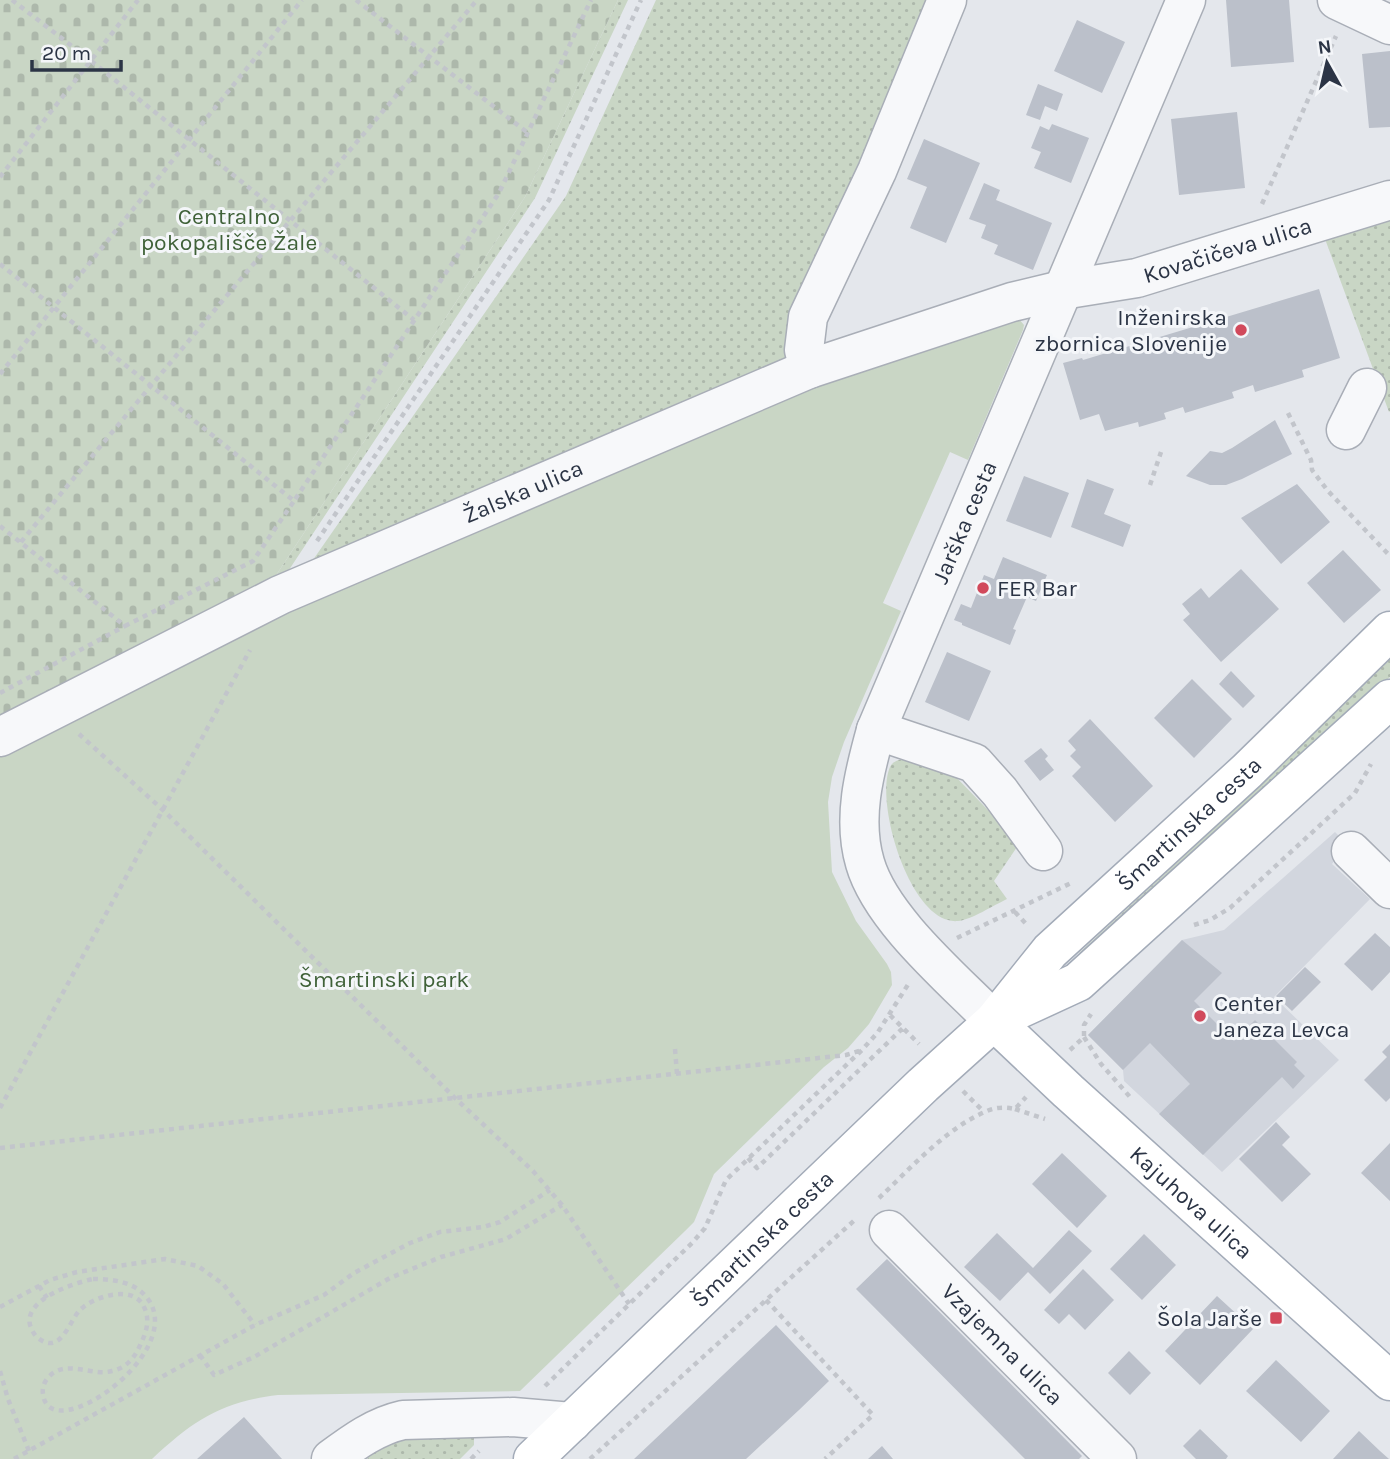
<svg xmlns="http://www.w3.org/2000/svg" width="1390" height="1459" font-family="Karla,sans-serif">
	<style>
		.built { fill: #d2d6de }
		.grass { fill: url(#grass-dots) }
		.cemetery { fill: url(#cemetery-stones) }
		.park { fill: #c9d6c5 }
		.building { fill: #bbc0ca }
		.lines { fill: none; stroke-linecap: round; stroke-linejoin: round }
		.minor-casing { stroke: #a9aeb7; stroke-width: 41 }
		.major-casing { stroke: #a3abb8; stroke-width: 41 }
		.path { stroke: #c2c5cb; stroke-width: 4.5; stroke-dasharray: 5 5; stroke-linecap: butt }
		.minor { stroke: #f7f8fa; stroke-width: 38 }
		.major { stroke: #fff; stroke-width: 38 }
		.poi-dot { fill: #d1495b; stroke: #f4f6f9; stroke-width: 2.5 }
		.labels { text-anchor: middle; dominant-baseline: central; stroke-width: 6; stroke-linejoin: round; paint-order: stroke }
		.park-label { font-size: 23px; fill: #3f6138; stroke: #f4f6f9 }
		.street-label { font-size: 23px; fill: #2b3445; stroke: #f4f6f9 }
		.poi-label { font-size: 23px; fill: #2b3445; stroke: #f4f6f9; text-anchor: end }
	</style>
	<defs>
		<pattern id="grass-dots" width="8" height="8" patternUnits="userSpaceOnUse" patternTransform="scale(1.75)"><rect width="8" height="8" fill="#c9d6c5"/><path d="M2 2h.1M6 6h.1" fill="none" stroke="#adb8ab" stroke-width="1.8" stroke-linecap="round"/></pattern>
		<pattern id="cemetery-stones" width="16" height="16" patternUnits="userSpaceOnUse" patternTransform="scale(1.75)"><rect width="16" height="16" fill="#c9d6c5"/><path d="M2 7V4a2 2 0 0 1 4 0v3zM10 15v-3a2 2 0 0 1 4 0v3z" fill="#adb8ab"/></pattern>
	</defs>
	<rect width="100%" height="100%" fill="#e4e7ec"/>
	<!-- built -->
	<path class="built" d="M1335,832l12,12 -15,20 38,35 -96,98 65,63 -117,112 -98,-91 -1,-11 -35,-35 94,-95 42,-10z"/>
	<!-- grass -->
	<path class="grass" d="M618,0h10l-93,198 -260,393 -4,-8 254,-386z
		M656,0h287l-154,364 -490,216 267,-384z
		M1390,217v194l-1,1 -64,-173z
		M1390,657v20l-307,279 -4,-3 194,-179z
		M904,759l51,17 62,64v7l-23,34 13,18c-13,6 -36,21 -49,22 -47,5 -84,-118 -68,-154 3,-6 8,-7 14,-8z
		M474,1435v10l-14,14h-92l-7,-8 33,-12z"/>
	<!-- cemetery -->
	<path class="cemetery" d="M0,0h618l-93,197 -254,386 -271,138z"/>
	<!-- park -->
	<path class="park" d="M1018,318l6,7 -1,5 -55,130 -18,-8 -67,151 18,8 -57,131 -12,35 -4,25 4,70 24,49 31,43 4,8 1,13 -23,39 -21,24 -24,19 -110,107 -20,48 -9,9 -165,160 -242,4c-57,7 -84,25 -126,64h-152v-712l64,-35 639,-291z"/>
	<!-- building -->
	<path class="building" d="M1226,0h63l5,62 -63,5z
		M1077,20l48,22 -23,51 -48,-22z
		M1390,51v76l-21,1 -7,-74z
		M1038,84l25,10 -6,17 -12,-5 -5,14 -14,-5z
		M1237,112l8,76 -66,7 -8,-76z
		M1052,124l37,14 -18,45 -37,-15 7,-16 -10,-4 9,-22 9,4z
		M924,139l56,24 -34,80 -36,-15 17,-41 -20,-8z
		M984,183l16,7 -4,10 56,23 -19,47 -39,-16 4,-9 -17,-7 5,-13 -17,-6z
		M1319,289l21,69 -38,12 2,7 -49,15 -2,-7 -21,7 2,6 -49,15 -2,-6 -19,6 2,6 -27,8 -1,-5 -33,9 -6,-17 -19,6 -17,-57 19,-5 1,2z
		M1275,420l17,34 -50,25 -16,6h-16l-24,-9 24,-25 12,2 10,-5z
		M1024,476l45,17 -18,45 -45,-17z
		M1087,479l27,10 -10,25 27,11 -8,22 -52,-20z
		M1297,484l33,38 -49,42 -40,-46z
		M1343,550l38,40 -37,33 -37,-40z
		M1003,557l44,18 -11,26 -9,-4 -14,32 3,1 -6,15 -48,-20v-2l-8,-3 7,-16 10,4 13,-33 10,4z
		M1241,569l38,40 -58,53 -38,-42 7,-6 -8,-10 19,-16 8,10z
		M947,652l44,19 -22,50 -44,-19z
		M1231,671l24,25 -12,12 -24,-24z
		M1192,679l40,40 -38,39 -40,-40z
		M1090,719l63,67 -38,36 -43,-46 9,-9 -11,-11 6,-6 -8,-9z
		M1041,748l7,8 -3,3 9,11 -14,11 -16,-20z
		M1375,933l15,14v25l-18,19 -28,-27z
		M1182,940l40,33 -28,28 40,40 21,-21 42,42 -3,3 11,11 -12,13 -11,-12 -79,78 -44,-41 31,-30 -40,-41 -27,27 -35,-35z
		M1305,967l16,15 -29,29 -16,-15z
		M1390,1044v54l-4,4 -22,-22 23,-23 -5,-5z
		M1276,1122l14,15 -8,8 29,29 -29,28 -43,-43z
		M1390,1143v58l-29,-28z
		M1062,1153l45,43 -30,32 -45,-44z
		M1069,1230l23,21 -42,43 -22,-22 -28,29 -36,-34 33,-34 36,35z
		M1144,1234l32,31 -34,35 -32,-31z
		M887,1259l195,197 -3,3h-54l-169,-170z
		M1083,1269l31,31 -29,30 -16,-16 -10,10 -15,-14z
		M1217,1296l36,33 -53,56 -35,-34z
		M776,1325l53,56 -30,29 -53,49h-112z
		M1129,1351l22,22 -21,22 -22,-22z
		M1276,1360l54,51 -29,31 -55,-51z
		M244,1417l38,42h-85z
		M1200,1429l28,27 -2,3h-30l-13,-13z
		M1359,1431l21,20 9,8h-56z
		M882,1446l11,13h-25z"/>
	<g class="lines">
		<!-- minor casing -->
		<g class="minor-casing">
			<g id="minor">
				<path d="M1337,0l53,25"/>
				<path d="M809,369l-5,-19 4,-33 69,-146 70,-171"/>
				<path d="M1346,430l21,-42"/>
				<path d="M876,730l98,33 26,29 43,59"/>
				<path id="s1" d="M0,737l280,-142 529,-226 203,-67 50,-12 75,-12 253,-78"/>
				<path d="M1351,851l39,38"/>
				<path id="s2" d="M994,1021c-40,-41 -113,-102 -129,-158 -13,-44 -1,-90 11,-133l310,-730"/>
				<path id="s3" d="M889,1230l228,229"/>
				<path d="M331,1459c23,-17 45,-33 72,-39l110,-3 59,5"/>
			</g>
		</g>
		<!-- major casing -->
		<g class="major-casing">
			<g id="major">
				<path d="M1002,1017l76,-35 312,-283"/>
				<path id="s4" d="M994,1021l74,70 322,290"/>
				<path id="s5" d="M533,1459l390,-374 71,-64 56,-70 197,-180 143,-140"/>
			</g>
		</g>
		<!-- path -->
		<path class="path" d="M12,0l78,60 324,260
			M356,0l172,133
			M0,177l138,-177
			M1262,204l74,-168
			M0,264l294,237 205,-308 92,-193
			M0,374l302,-374
			M1288,413l23,47 1,10 16,21 62,65
			M1150,485l11,-33
			M0,526l125,100 128,-65 41,-60
			M317,541l232,-341 92,-200
			M21,542c150,-182 304,-362 456,-542
			M0,693l125,-67
			M79,734l84,76 292,288 78,73 29,34 67,99
			M1015,912l13,14
			M1194,925l16,-5 20,-12 125,-115 16,-29
			M957,938l114,-55
			M890,1015l29,29
			M1084,1037l17,27 29,33
			M675,1049l2,25
			M1070,1050l14,-13v-12l7,-11
			M963,1091l21,21
			M0,1108l250,-458
			M1015,1109l30,10
			M0,1148l846,-93 16,-5
			M748,1158l9,10 146,-140
			M879,1198c32,-30 67,-70 108,-87 9,-4 18,-4 28,-2l11,-12
			M93,1279c21,0 45,3 57,23 32,55 -101,146 -107,92 -1,-6 1,-11 4,-15 17,-22 44,-2 65,-8 15,-3 24,-15 29,-28 6,-12 9,-24 3,-36 -10,-23 -50,-11 -64,3 -11,11 -19,46 -42,28 -4,-3 -6,-8 -8,-13 -6,-26 44,-42 63,-46z
			M39,1286l8,12
			M766,1300l107,115 -48,44
			M0,1307l50,-27 27,-8 88,-13 33,7 25,18 32,41
			M200,1355l14,20 40,-18 136,-79 51,-21 65,-18 56,-34
			M0,1371l8,28 21,52
			M545,1386l148,-144 12,-14 21,-48 136,-130 16,-18 31,-49
			M14,1459l241,-134 69,-30 30,-22 56,-30 30,-11 43,-5 17,-5 50,-32
			M471,1459l8,-8
			M590,1459l267,-241"/>
		<!-- minor -->
		<use href="#minor" class="minor"/>
		<!-- major -->
		<use href="#major" class="major"/>
	</g>
	<!-- markers -->
	<g class="poi-dot">
		<circle cx="1241" cy="330" r="7"/>
		<circle cx="983" cy="588" r="7"/>
		<circle cx="1200" cy="1016" r="7"/>
		<rect x="1269" y="1311" width="14" height="14" rx="3.5"/>
	</g>
	<g class="labels">
		<!-- park labels -->
		<g class="park-label">
			<text x="229" y="216">Centralno<tspan x="229" dy="26">pokopališče Žale</tspan></text>
			<text x="384" y="979">Šmartinski park</text>
		</g>
		<!-- street labels -->
		<g class="street-label">
			<text stroke="none"><textPath href="#s1" startOffset="1325">Kovačičeva ulica</textPath></text>
			<text stroke="none"><textPath href="#s1" startOffset="578">Žalska ulica</textPath></text>
			<text stroke="none"><textPath href="#s2" startOffset="567">Jarška cesta</textPath></text>
			<text stroke="none"><textPath href="#s5" startOffset="914">Šmartinska cesta</textPath></text>
			<text stroke="none"><textPath href="#s4" startOffset="268">Kajuhova ulica</textPath></text>
			<text stroke="none"><textPath href="#s5" startOffset="318">Šmartinska cesta</textPath></text>
			<text stroke="none"><textPath href="#s3" startOffset="161">Vzajemna ulica</textPath></text>
		</g>
		<!-- poi labels -->
		<g class="poi-label">
			<text x="1227" y="317">Inženirska<tspan x="1227" dy="26">zbornica Slovenije</tspan></text>
			<text x="997" y="588" text-anchor="start">FER Bar</text>
			<text x="1214" y="1003" text-anchor="start">Center<tspan x="1214" dy="26">Janeza Levca</tspan></text>
			<text x="1262" y="1318">Šola Jarše</text>
		</g>
	</g>
	<!-- north arrow -->
	<g transform="translate(1327 63) rotate(352)" stroke="#f4f6f9" stroke-width="5" paint-order="stroke">
	<path d="M0-5L12 26L0 18L-12 26Z" fill="#2b3445"/>
	<text y="-10" font-size="19" font-weight="bold" text-anchor="middle" fill="#2b3445">N</text>
	</g>
	<!-- scale -->
	<path d="M32 60v10h89v-10" fill="none" stroke="#2b3445" stroke-width="3.5"/>
	<text x="42" y="60" font-size="21" fill="#2b3445" stroke="#f4f6f9" stroke-width="5" paint-order="stroke">20 m</text>
</svg>
